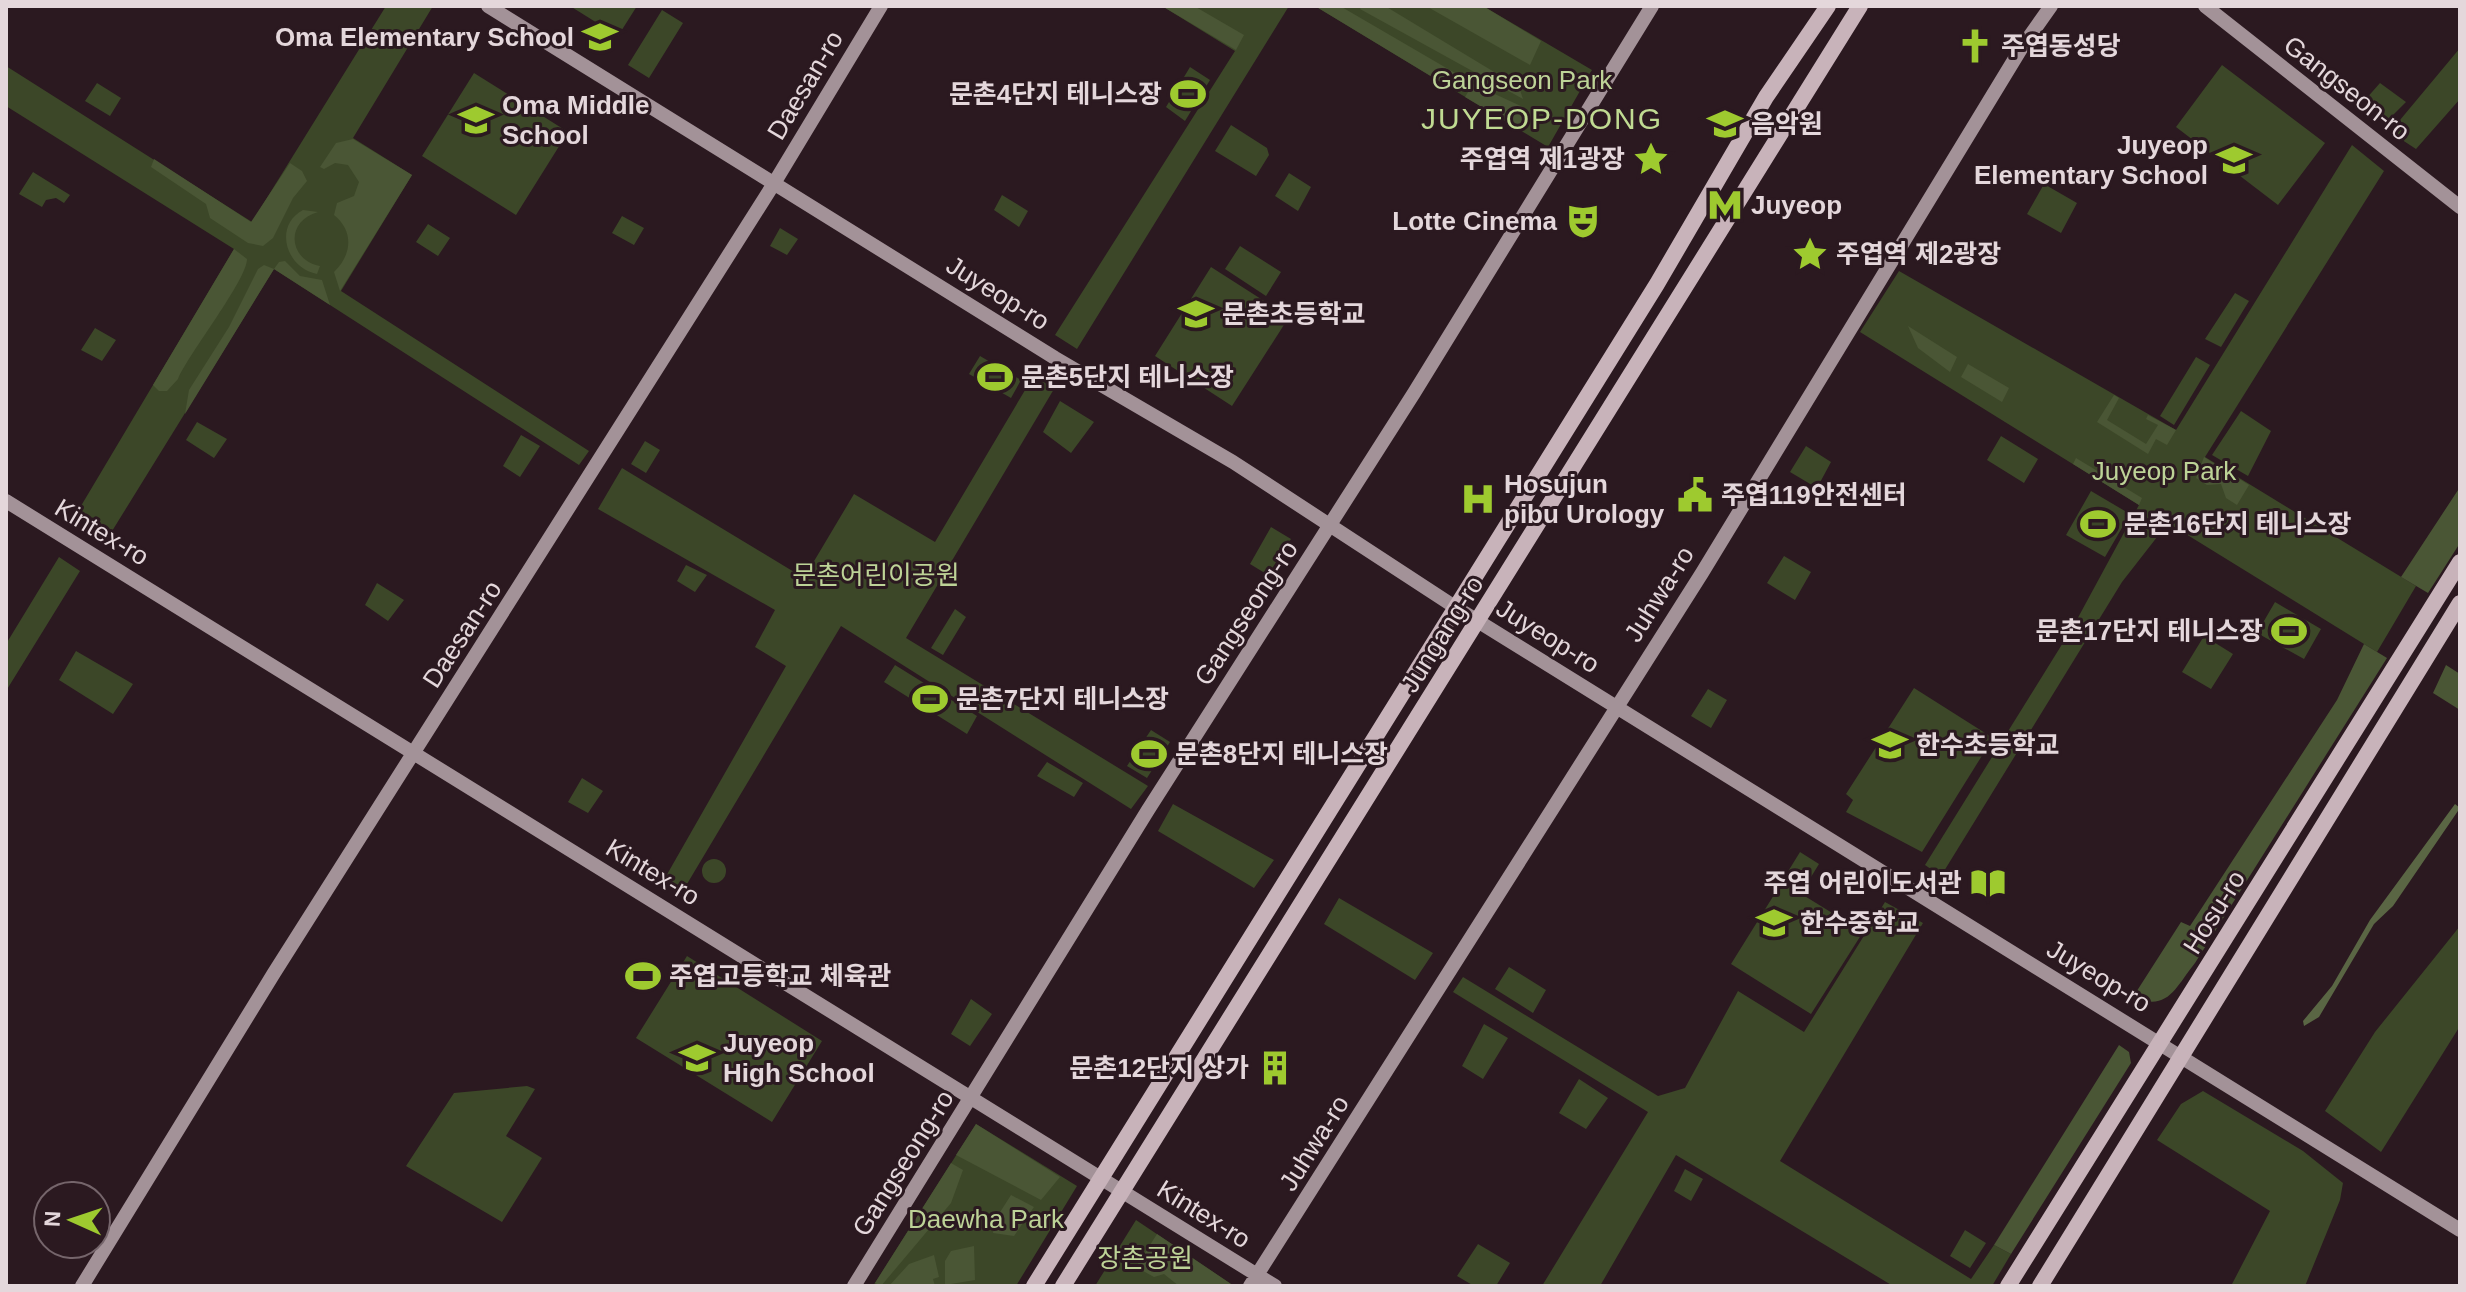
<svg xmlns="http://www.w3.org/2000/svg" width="2466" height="1292" font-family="Arial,'Noto Sans KR',sans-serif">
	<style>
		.green { fill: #3c4728 }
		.forest { fill: #4a5635 }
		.water { fill: #5a6644 }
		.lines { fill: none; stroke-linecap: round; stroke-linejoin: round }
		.secondary { stroke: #a39298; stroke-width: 14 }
		.primary { stroke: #c8b3ba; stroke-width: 16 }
		.labels { text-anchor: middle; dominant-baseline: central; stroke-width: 6; stroke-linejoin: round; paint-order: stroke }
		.poi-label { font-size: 26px; font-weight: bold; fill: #e4d7db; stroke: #2b1920; text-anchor: start }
		.park-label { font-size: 26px; fill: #bdd397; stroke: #2b1920 }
		.street-label { font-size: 26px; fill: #e4d7db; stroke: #2b1920 }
		.quarter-label { font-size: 30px; letter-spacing: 2px; fill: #c0db92; stroke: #2b1920 }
	</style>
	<rect width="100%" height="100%" fill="#2b1920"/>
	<!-- green -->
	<path class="green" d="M386,6h47l-80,132 59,37 -71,116 248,160 -10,14 -305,-196 -165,267 -34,-20 159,-267 -228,-143v-40l246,156z
		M570,6h67l-19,30z
		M1162,6h127l-212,343 -22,-14 180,-284z
		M1315,6h168l109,64 -44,77z
		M662,10l21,13 -34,55 -21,-13z
		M2460,48v51l-44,50 -26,-17z
		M2222,65l103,78 -47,62 -102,-78z
		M1190,67l20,13 -25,41 -19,-14z
		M474,73l94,59 -52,83 -94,-59z
		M97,83l24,15 -11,18 -25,-15z
		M2380,83l26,19 -18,18 -23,-20z
		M1231,125l36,23 2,7 -13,21 -41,-25z
		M2352,145l32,26 -179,286 211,129 -39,66 -209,-129 -46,59 -181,294 -16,-11 149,-240 65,-120 -279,-173 39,-61 277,159z
		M33,172l37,23 -6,8 -8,-5 -10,2 -4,7 -23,-13z
		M1289,173l22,14 -13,24 -23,-15z
		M2044,184l33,19 -16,30 -34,-19z
		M1002,195l26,16 -9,16 -25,-17z
		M622,216l22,12 -10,17 -22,-12z
		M428,224l22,14 -12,18 -22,-14z
		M780,228l18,11 -11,16 -17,-9z
		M1240,246l41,26 -15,24 -41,-27z
		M1211,267l78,50 -57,89 -77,-50z
		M2235,293l14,8 -28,46 -16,-8z
		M95,328l21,12 -14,21 -21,-11z
		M980,356l41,24 -10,18 -42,-24z
		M2196,357l14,8 -36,60 -14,-9z
		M1034,375l20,14 -148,249 242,148 -17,23 -290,-183 -157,263 -19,-11 121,-212 -31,-19 20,-37 -177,-101 24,-41 182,110 50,-84 81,48z
		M1060,401l34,21 -23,31 -28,-21z
		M2241,411l30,20 -23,45 -36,-21z
		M197,422l30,17 -13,19 -28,-18z
		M521,435l19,11 -20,31 -17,-11z
		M2001,436l37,23 -14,24 -37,-23z
		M645,441l15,9 -14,23 -15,-9z
		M1806,446l25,16 -14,26 -27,-16z
		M2091,491l39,23 -25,43 -39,-22z
		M1271,527l20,12 -23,36 -18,-11z
		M1784,556l27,16 -16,28 -28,-17z
		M59,557l21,14 -74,120v-47z
		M686,565l21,10 -12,17 -18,-11z
		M377,583l27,17 -16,21 -23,-16z
		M2275,602l46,27 -17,30 -47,-26z
		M955,609l11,8 -23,38 -12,-7z
		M2204,636l29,18 -22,35 -29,-17z
		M76,651l57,33 -20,30 -54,-34z
		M895,665l82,51 -10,18 -83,-52z
		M1914,688l79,50 -71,114 -76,-40 7,-12 -7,-6z
		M1708,689l19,11 -16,28 -20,-12z
		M1151,730l19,12 -23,36 -20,-12z
		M1047,762l36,21 -9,14 -37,-21z
		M582,778l21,13 -15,22 -20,-11z
		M1173,804l101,56 -20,28 -96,-57z
		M1800,852l19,12 -16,26 -19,-12z
		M702 871a12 12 0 1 1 24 0a12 12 0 1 1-24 0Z
		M1782,882l81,50 -52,82 -80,-50z
		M1339,898l94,55 -18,27 -91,-56z
		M1885,902l38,21 -143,238 191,118 23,-34 17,9 -19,32h-99l-217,-131 -76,131h-58l106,-174 -195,-120 10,-15 195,119 27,-8 53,-97 66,41z
		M2460,926v100l-79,126 -56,-41 50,-79z
		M687,956l135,85 -50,81 -136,-84z
		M1509,967l37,23 -13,23 -38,-24z
		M971,999l21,15 -22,32 -19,-12z
		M1484,1024l24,14 -25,41 -21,-13z
		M1579,1079l29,19 -22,31 -27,-16z
		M527,1086l8,3 -29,47 36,22 -40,64 -96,-56 48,-73z
		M2203,1091l100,60 40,32 -3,17 -35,86h-74l39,-75 -113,-71 24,-36z
		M976,1124l101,62 -61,100h-143z
		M1685,1169l18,10 -12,22 -17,-10z
		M1136,1220l95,64 -1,2h-135z
		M1965,1230l21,13 -16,25 -20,-12z
		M1478,1244l32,19 -14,23h-22l-17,-10z"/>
	<!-- forest -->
	<path class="forest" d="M1162,6h32l50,29 -8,15z
		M1315,6h25l127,74 -10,12z
		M1362,6h23l134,81 4,12 -163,-90z
		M1426,6h57l58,35 -11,24z
		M1473,84l50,23 1,11 -7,10 -52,-31z
		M353,139l59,36 -72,116 -6,-19c17,-16 21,-40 0,-57l3,-12 17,-7 5,-14 -11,-17 -13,-2 -11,6 -4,-2 16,-24z
		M154,159l97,63 39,-59 12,8 5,10 -14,17 -20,40 -10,8 -15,-3 -38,-25 -4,-14 -55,-37z
		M303,210l15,2c-33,9 -30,48 2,54l-3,8c-31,-6 -44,-48 -14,-64z
		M234,249l13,10c0,21 -58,94 -69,120l-11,12h-8l-6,-6z
		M285,261l15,15 22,4 8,25 -56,-36 -89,145 4,-24 40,-63 29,-58 6,-4 10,4 5,-7z
		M1908,326l49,31 -7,15 -32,-24z
		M1968,364l41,24 -7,14 -41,-25z
		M2114,395l5,3 -12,22 39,24 12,-19 -12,-6 2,-4 28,15 -9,15 -11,-6 -8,15 -51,-32z
		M2204,457l45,28 -12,20 -11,-7 -5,-14 -14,1 -11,-7z
		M2076,458l66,40 -3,7 -66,-41z
		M2460,487v56l-32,50 -27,-16z
		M2364,644l23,14 -192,305c-20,25 -27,49 -62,34l48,-75 9,4 147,-226z
		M2446,665l14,9v36l-27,-17z
		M2119,1045l10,7 2,11 -120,191 -17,-9z
		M976,1124l84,53 -19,23 -85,-45z
		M951,1163l12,7 -12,33 -70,83 -6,-3z
		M1011,1195l23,12 -20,29 -21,-3 2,-13z
		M1157,1234l74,50 -1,2h-51l-15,-12 -10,3 -18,-10z
		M974,1246l1,34 -30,5v-24l6,-10z
		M934,1255l5,22 -6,2 2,7h-46l20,-22z"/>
	<!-- water -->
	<path class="water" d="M2455,804l5,4 -67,98 -19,18 -55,93 -15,9 -1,-5 29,-35 38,-66z"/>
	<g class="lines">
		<!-- secondary -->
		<path class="secondary" d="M488,6l567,352 178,104 222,145 1005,623
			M2205,6l255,201
			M6,501l1269,785
			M82,1286l192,-313 499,-788 108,-179
			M854,1286l294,-476 266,-417 238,-387
			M1250,1286l452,-713 320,-526 29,-41"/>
		<!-- primary -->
		<path class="primary" d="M1034,1286l623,-1002 109,-187 62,-91
			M1063,1286l797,-1280
			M2008,1286l452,-724
			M2040,1286l420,-683"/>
	</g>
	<!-- icons -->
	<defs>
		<g id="school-bare" transform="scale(2.76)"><path d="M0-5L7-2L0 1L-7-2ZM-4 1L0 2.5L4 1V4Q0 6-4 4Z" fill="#9eca2f" stroke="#2b1920" stroke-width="2.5" paint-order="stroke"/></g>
		<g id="church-bare" transform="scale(2.76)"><path d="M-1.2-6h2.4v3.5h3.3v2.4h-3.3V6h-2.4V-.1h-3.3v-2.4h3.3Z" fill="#9eca2f" stroke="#2b1920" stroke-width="2.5" paint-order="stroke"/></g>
		<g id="stadium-bare" transform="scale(2.76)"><path d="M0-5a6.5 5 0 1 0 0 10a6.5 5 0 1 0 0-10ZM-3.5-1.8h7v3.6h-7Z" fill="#9eca2f" stroke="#2b1920" stroke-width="2.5" paint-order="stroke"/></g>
		<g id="sight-bare" transform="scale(2.76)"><path d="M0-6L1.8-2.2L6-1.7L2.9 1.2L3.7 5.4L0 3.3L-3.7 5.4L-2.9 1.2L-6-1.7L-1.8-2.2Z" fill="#9eca2f" stroke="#2b1920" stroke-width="2.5" paint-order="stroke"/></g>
		<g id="metro-bare" transform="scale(2.76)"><path d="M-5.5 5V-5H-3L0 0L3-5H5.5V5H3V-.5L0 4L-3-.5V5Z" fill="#9eca2f" stroke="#2b1920" stroke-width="2.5" paint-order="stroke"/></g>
		<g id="theatre-bare" transform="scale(2.76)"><path d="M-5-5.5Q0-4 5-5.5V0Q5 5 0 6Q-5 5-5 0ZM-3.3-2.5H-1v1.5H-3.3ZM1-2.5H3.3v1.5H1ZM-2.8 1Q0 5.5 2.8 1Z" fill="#9eca2f" stroke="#2b1920" stroke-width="2.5" paint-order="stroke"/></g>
		<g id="civic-bare" transform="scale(2.76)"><path d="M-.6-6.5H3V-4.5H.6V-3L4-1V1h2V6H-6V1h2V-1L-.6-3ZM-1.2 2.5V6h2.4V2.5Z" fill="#9eca2f" stroke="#2b1920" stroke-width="2.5" paint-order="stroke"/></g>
		<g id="hospital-bare" transform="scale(2.76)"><path d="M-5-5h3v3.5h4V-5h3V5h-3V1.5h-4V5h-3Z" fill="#9eca2f" stroke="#2b1920" stroke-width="2.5" paint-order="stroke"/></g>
		<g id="library-bare" transform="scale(2.76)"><path d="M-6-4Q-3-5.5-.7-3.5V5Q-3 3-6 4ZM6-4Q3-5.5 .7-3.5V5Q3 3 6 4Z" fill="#9eca2f" stroke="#2b1920" stroke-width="2.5" paint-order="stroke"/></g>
		<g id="building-bare" transform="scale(2.76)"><path d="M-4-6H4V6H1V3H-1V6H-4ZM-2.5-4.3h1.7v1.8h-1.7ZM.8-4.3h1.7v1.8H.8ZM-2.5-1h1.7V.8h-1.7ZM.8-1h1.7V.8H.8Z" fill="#9eca2f" stroke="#2b1920" stroke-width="2.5" paint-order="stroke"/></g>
	</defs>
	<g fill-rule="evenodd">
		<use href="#school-bare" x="600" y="37"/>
		<use href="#church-bare" x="1975" y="46"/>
		<use href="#stadium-bare" x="1188" y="94"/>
		<use href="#school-bare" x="476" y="120"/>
		<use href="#school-bare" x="1725" y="124"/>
		<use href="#sight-bare" x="1651" y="159"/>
		<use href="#school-bare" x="2234" y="160"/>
		<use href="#metro-bare" x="1725" y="205"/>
		<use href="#theatre-bare" x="1583" y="221"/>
		<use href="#sight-bare" x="1810" y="254"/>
		<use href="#school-bare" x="1196" y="314"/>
		<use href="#stadium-bare" x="995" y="377"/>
		<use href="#civic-bare" x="1695" y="495"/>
		<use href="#hospital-bare" x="1478" y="499"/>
		<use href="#stadium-bare" x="2098" y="524"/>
		<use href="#stadium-bare" x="2289" y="631"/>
		<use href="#stadium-bare" x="930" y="699"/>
		<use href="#school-bare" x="1890" y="745"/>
		<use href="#stadium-bare" x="1149" y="754"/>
		<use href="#library-bare" x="1988" y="883"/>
		<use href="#school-bare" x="1774" y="923"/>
		<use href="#stadium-bare" x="643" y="976"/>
		<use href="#school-bare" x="697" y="1058"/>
		<use href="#building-bare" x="1275" y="1068"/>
	</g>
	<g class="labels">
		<!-- poi labels -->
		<g class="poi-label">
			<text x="574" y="37" text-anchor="end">Oma Elementary School</text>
			<text x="2001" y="46">주엽동성당</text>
			<text x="1162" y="94" text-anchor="end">문촌4단지 테니스장</text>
			<text x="502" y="105">Oma Middle<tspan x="502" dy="30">School</tspan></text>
			<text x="1751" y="124">음악원</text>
			<text x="2208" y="145" text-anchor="end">Juyeop<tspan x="2208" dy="30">Elementary School</tspan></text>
			<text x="1625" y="159" text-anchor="end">주엽역 제1광장</text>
			<text x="1751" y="205">Juyeop</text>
			<text x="1557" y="221" text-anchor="end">Lotte Cinema</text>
			<text x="1836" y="254">주엽역 제2광장</text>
			<text x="1222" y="314">문촌초등학교</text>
			<text x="1021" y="377">문촌5단지 테니스장</text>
			<text x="1504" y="484">Hosujun<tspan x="1504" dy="30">pibu Urology</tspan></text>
			<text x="1721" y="495">주엽119안전센터</text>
			<text x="2124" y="524">문촌16단지 테니스장</text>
			<text x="2263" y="631" text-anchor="end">문촌17단지 테니스장</text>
			<text x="956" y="699">문촌7단지 테니스장</text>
			<text x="1916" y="745">한수초등학교</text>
			<text x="1175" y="754">문촌8단지 테니스장</text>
			<text x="1962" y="883" text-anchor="end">주엽 어린이도서관</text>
			<text x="1800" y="923">한수중학교</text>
			<text x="669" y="976">주엽고등학교 체육관</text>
			<text x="723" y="1043">Juyeop<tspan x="723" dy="30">High School</tspan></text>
			<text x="1249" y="1068" text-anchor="end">문촌12단지 상가</text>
		</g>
		<!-- park labels -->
		<g class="park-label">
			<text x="1522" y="80">Gangseon Park</text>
			<text x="2164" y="471">Juyeop Park</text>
			<text x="876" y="575">문촌어린이공원</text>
			<text x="986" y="1219">Daewha Park</text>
			<text x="1145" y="1258">장촌공원</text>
		</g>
		<!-- street labels -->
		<g class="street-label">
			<text transform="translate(805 85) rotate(-59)">Daesan-ro</text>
			<text transform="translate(2347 88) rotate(38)">Gangseon-ro</text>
			<text transform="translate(998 293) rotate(32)">Juyeop-ro</text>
			<text transform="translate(102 532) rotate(31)">Kintex-ro</text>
			<text transform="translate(1659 594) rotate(-58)">Juhwa-ro</text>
			<text transform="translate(1246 613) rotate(-57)">Gangseong-ro</text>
			<text transform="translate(462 634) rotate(-57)">Daesan-ro</text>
			<text transform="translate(1442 634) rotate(-58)">Jungang-ro</text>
			<text transform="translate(1548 636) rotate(32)">Juyeop-ro</text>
			<text transform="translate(653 872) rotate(31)">Kintex-ro</text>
			<text transform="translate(2214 912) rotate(-58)">Hosu-ro</text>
			<text transform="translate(2099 976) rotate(31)">Juyeop-ro</text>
			<text transform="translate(1314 1143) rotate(-58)">Juhwa-ro</text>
			<text transform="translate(903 1163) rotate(-58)">Gangseong-ro</text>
			<text transform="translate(1204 1214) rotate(32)">Kintex-ro</text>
		</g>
		<!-- quarter labels -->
		<g class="quarter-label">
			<text x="1542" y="118">JUYEOP-DONG</text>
		</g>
	</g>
	<!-- border -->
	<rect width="2466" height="1292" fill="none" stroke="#e4d7db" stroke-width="16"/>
	<!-- north arrow -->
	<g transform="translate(72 1220) rotate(273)"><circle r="38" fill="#2b1920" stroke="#75656b" stroke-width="2"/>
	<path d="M0-6L14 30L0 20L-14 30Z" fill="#9eca2f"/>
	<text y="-12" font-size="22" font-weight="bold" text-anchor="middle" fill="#e4d7db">N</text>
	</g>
</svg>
